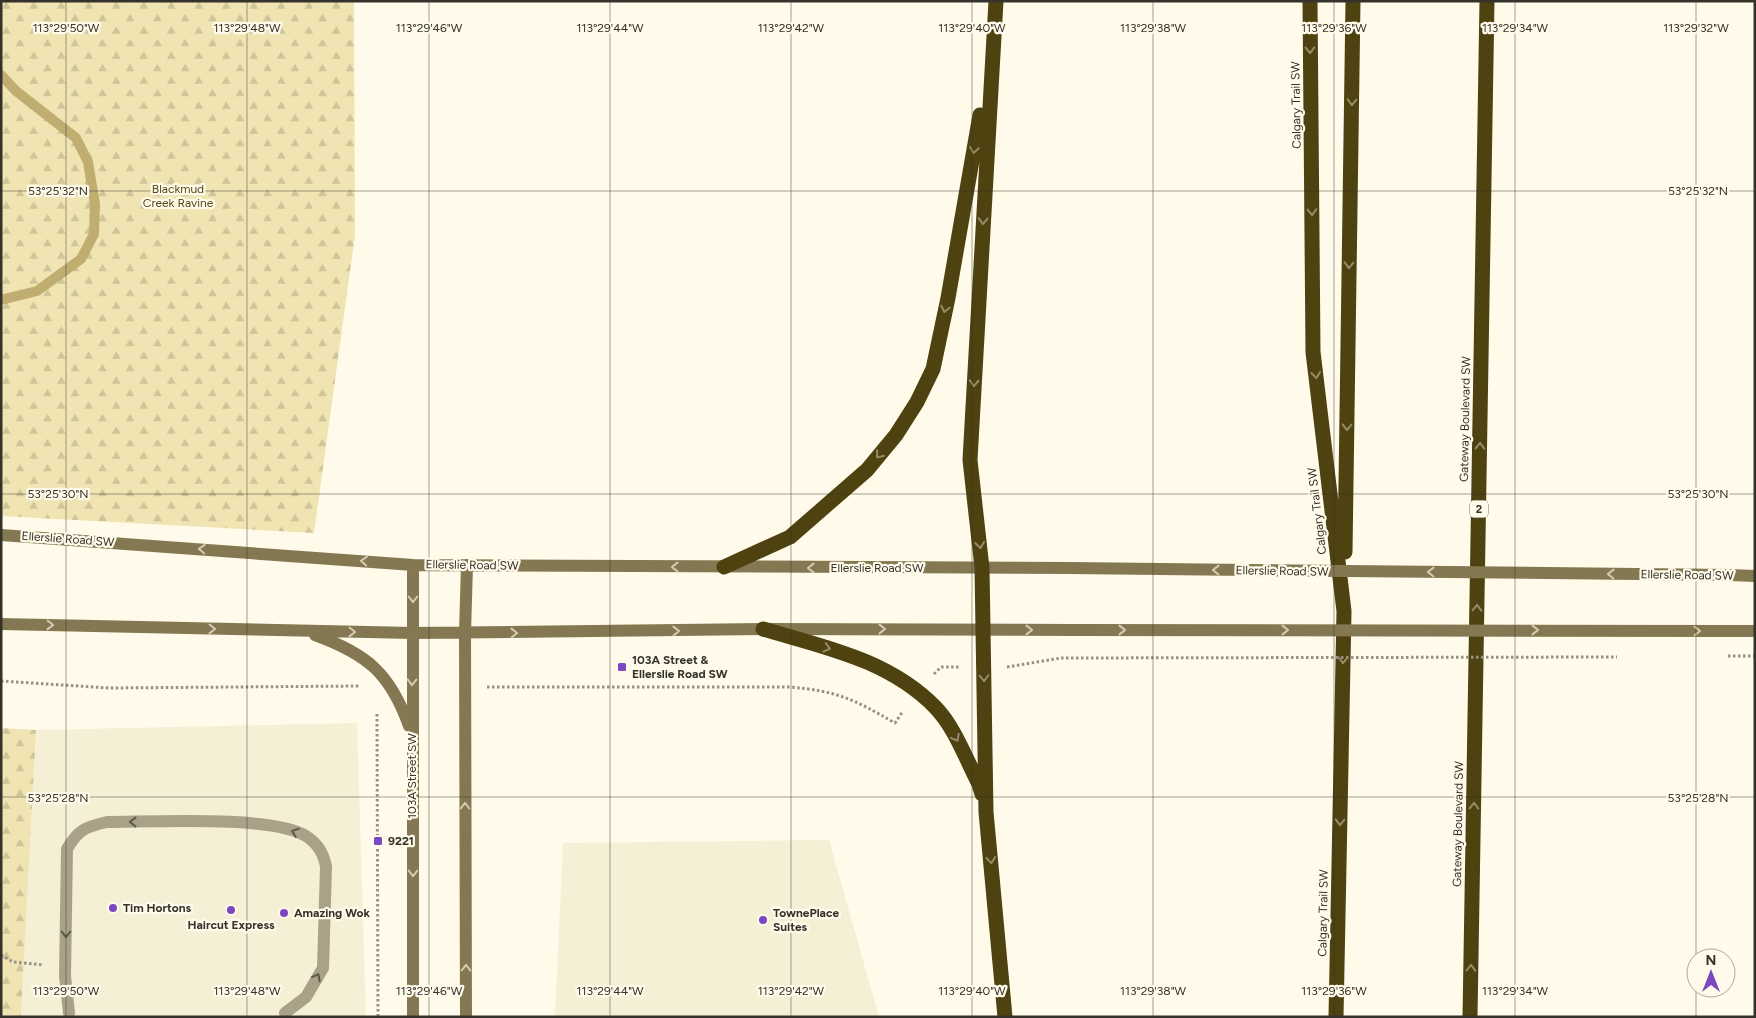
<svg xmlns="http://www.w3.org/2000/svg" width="1756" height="1018" font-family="Figtree,sans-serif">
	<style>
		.built { fill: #f5efd6 }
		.forest { fill: url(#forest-firs) }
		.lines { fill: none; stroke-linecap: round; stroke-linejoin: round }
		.stream { stroke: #c0ae70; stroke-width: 10 }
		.path { stroke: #959185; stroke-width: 3; stroke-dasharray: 2.5 2.5; stroke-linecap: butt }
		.lane { stroke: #aaa288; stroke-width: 12 }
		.secondary { stroke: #837851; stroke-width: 12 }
		.highway { stroke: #4e4211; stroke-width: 15 }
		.path-bridge { stroke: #959185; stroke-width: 3; stroke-dasharray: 2.5 2.5; stroke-linecap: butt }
		.secondary-bridge { stroke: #837851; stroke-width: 12 }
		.oneway { stroke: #958c67 }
		.oneway2 { stroke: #d4ccb4 }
		.oneway3 { stroke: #5d594c }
		.ticks { fill: none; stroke: #34322b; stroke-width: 1; stroke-opacity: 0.45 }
		.poi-dot { fill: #7a48c0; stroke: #fffae9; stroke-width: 2 }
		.labels { text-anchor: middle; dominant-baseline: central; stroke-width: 4.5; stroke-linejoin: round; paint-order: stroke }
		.shield { fill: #fffae9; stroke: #716e64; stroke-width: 1 }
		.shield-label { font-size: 11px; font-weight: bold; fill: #34322b }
		.street-label { font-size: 12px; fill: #34322b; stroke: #fffae9 }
		.park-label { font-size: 12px; fill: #564919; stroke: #fffae9 }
		.poi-label { font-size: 12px; font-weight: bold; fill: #34322b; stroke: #fffae9; text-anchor: start }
		.ticks-label { font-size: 12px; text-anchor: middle; fill: #34322b; stroke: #fffae9; stroke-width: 4.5; stroke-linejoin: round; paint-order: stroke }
	</style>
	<defs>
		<pattern id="forest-firs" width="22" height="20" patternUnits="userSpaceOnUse" patternTransform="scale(1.25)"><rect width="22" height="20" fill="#f1e4b3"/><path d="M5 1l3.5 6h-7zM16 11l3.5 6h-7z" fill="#cfc49a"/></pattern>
	</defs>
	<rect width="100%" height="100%" fill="#fffae9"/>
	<!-- built -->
	<path class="built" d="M357,723l9,294h-345l15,-287z
		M829,840l50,177h-324l8,-174z"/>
	<!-- forest -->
	<path class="forest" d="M1,1h353l1,234 -41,298 -313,-17z
		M1,728l35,2 -15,287h-20z"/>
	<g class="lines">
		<!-- stream -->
		<path class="stream" d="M1,75l15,16 60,47 12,24 7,42 -1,30 -13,25 -44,32 -36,9"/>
		<!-- path -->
		<path class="path" d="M1007,667l54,-9
			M934,674l7,-7h19
			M1,681l108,7 251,-2
			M487,687h302c49,4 64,12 106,36l8,-12
			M377,714l1,303
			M1,955l12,7 31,3"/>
		<!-- lane -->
		<path class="lane" d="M69,1013l-4,-37 2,-127c11,-19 18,-22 40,-27 44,0 166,-7 199,14 11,7 18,18 20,31l-3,101 -17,29 -21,16"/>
		<!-- secondary -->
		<path class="secondary" d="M1,535l412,30 656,3
			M413,565v452
			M1730,575l25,1
			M1,624l412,9 350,-4 311,1
			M1728,631h27
			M315,635c52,19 75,38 94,91
			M466,1017l-1,-384 2,-68"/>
		<!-- highway -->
		<path class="highway" d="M996,1l-26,459 12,108 4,244 19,205
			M1310,1l3,351 31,259 -8,406
			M1345,552l8,-551
			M724,567l66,-30 77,-67 29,-35 21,-33 16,-33 15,-71 32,-183
			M763,629c61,18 127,31 173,79 19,20 30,51 43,76l3,10
			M1470,1017l17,-1016"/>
		<!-- path-bridge -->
		<path class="path-bridge" d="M1728,656h27
			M1061,658l556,-1"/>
		<!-- secondary-bridge -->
		<path class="secondary-bridge" d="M1069,568l661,7
			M1074,630l654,1"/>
	</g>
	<!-- one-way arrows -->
	<defs><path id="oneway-chevron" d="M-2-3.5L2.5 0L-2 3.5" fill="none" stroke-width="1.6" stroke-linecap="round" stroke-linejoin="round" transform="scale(1.25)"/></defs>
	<g class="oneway">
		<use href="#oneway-chevron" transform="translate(1310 50) rotate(89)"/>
		<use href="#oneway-chevron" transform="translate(1352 102) rotate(91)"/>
		<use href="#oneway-chevron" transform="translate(974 150) rotate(100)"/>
		<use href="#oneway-chevron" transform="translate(1312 212) rotate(89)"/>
		<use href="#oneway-chevron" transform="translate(983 221) rotate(93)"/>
		<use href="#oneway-chevron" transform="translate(1349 265) rotate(91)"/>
		<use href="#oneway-chevron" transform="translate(945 309) rotate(102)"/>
		<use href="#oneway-chevron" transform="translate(1316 375) rotate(83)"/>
		<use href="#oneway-chevron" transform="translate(974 383) rotate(93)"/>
		<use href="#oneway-chevron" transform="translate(1347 427) rotate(91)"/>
		<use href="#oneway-chevron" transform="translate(1480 446) rotate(-89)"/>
		<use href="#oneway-chevron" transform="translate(879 455) rotate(129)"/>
		<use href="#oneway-chevron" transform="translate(980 545) rotate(84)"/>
		<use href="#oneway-chevron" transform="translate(1477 608) rotate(-89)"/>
		<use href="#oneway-chevron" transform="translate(827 648) rotate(16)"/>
		<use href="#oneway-chevron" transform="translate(1343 660) rotate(91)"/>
		<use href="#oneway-chevron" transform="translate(984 678) rotate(89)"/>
		<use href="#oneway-chevron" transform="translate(956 738) rotate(62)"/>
		<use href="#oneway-chevron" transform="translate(1474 806) rotate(-89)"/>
		<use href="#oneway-chevron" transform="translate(1340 822) rotate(91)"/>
		<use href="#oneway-chevron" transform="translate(991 860) rotate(85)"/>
		<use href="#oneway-chevron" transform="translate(1471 968) rotate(-89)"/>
	</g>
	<g class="oneway2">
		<use href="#oneway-chevron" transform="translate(202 549) rotate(-176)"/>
		<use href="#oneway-chevron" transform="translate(364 561) rotate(-176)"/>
		<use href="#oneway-chevron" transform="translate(675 567) rotate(-180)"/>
		<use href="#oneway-chevron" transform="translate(811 568) rotate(-180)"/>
		<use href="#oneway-chevron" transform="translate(1216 570) rotate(-179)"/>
		<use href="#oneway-chevron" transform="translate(1431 572) rotate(-179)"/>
		<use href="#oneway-chevron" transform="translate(1611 574) rotate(-179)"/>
		<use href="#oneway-chevron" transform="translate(413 599) rotate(90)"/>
		<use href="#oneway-chevron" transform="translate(50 625) rotate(1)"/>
		<use href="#oneway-chevron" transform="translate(212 629) rotate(1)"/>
		<use href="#oneway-chevron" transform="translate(882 629)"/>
		<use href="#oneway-chevron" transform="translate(1029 630)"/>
		<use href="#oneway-chevron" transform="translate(1122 630)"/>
		<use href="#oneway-chevron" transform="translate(1285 630)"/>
		<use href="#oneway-chevron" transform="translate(1535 630)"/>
		<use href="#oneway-chevron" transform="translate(676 631) rotate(-1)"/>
		<use href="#oneway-chevron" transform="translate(1697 631)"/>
		<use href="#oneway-chevron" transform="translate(352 632) rotate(1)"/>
		<use href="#oneway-chevron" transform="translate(514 633) rotate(-1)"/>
		<use href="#oneway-chevron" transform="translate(412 682) rotate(91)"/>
		<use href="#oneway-chevron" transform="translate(465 806) rotate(-90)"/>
		<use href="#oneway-chevron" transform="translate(413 873) rotate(90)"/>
		<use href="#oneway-chevron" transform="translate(466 968) rotate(-90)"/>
	</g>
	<g class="oneway3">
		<use href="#oneway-chevron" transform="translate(133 822) rotate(-180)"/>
		<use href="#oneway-chevron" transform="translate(295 832) rotate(-159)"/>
		<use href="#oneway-chevron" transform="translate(66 934) rotate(90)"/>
		<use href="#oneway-chevron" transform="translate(317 977) rotate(-61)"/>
	</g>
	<!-- ticks -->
	<path class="ticks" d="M66,1v1016M247,1v1016M429,1v1016M610,1v1016M791,1v1016M972,1v1016M1153,1v1016M1334,1v1016M1515,1v1016M1696,1v957M1,191h1754M1,494h1754M1,797h1754M1696,988v29"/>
	<!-- markers -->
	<g class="poi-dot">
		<rect x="617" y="662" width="10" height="10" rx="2.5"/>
		<rect x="373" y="836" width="10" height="10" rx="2.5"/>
		<circle cx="113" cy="908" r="5"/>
		<circle cx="231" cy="910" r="5"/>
		<circle cx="284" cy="913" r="5"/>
		<circle cx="763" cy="920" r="5"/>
	</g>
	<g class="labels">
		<!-- shield labels -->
		<rect class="shield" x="1470" y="500.5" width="18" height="17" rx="4"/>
		<g class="shield-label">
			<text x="1479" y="509">2</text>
		</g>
		<!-- street labels -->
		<g class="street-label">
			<text transform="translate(1296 105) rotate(-91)">Calgary Trail SW</text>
			<text transform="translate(1465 419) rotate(-89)">Gateway Boulevard SW</text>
			<text transform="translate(1317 511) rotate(-97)">Calgary Trail SW</text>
			<text transform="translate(68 539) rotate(4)">Ellerslie Road SW</text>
			<text transform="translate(472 565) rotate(1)">Ellerslie Road SW</text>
			<text x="877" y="568">Ellerslie Road SW</text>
			<text transform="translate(1282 571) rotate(1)">Ellerslie Road SW</text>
			<text transform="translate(1687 575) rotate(1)">Ellerslie Road SW</text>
			<text transform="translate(412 776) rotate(-90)">103A Street SW</text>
			<text transform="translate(1458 824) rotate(-89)">Gateway Boulevard SW</text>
			<text transform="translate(1323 913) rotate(-89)">Calgary Trail SW</text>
		</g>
		<!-- park labels -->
		<g class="park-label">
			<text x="178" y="189">Blackmud<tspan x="178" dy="14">Creek Ravine</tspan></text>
		</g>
		<!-- poi labels -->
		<g class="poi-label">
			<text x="632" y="660">103A Street &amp;<tspan x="632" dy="14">Ellerslie Road SW</tspan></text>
			<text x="388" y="841">9221</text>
			<text x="123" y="908">Tim Hortons</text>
			<text x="294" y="913">Amazing Wok</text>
			<text x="773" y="913">TownePlace<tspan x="773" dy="14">Suites</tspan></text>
			<text x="231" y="925" text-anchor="middle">Haircut Express</text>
		</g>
	</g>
	<g class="ticks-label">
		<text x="66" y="32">113°29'50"W</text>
		<text x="247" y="32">113°29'48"W</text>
		<text x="429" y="32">113°29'46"W</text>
		<text x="610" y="32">113°29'44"W</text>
		<text x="791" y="32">113°29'42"W</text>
		<text x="972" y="32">113°29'40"W</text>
		<text x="1153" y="32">113°29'38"W</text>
		<text x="1334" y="32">113°29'36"W</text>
		<text x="1515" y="32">113°29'34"W</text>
		<text x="1696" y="32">113°29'32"W</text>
		<text x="58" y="195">53°25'32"N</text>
		<text x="1698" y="195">53°25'32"N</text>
		<text x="58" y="498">53°25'30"N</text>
		<text x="1698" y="498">53°25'30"N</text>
		<text x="58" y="802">53°25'28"N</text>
		<text x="1698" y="802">53°25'28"N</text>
		<text x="66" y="995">113°29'50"W</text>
		<text x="247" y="995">113°29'48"W</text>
		<text x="429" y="995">113°29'46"W</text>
		<text x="610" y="995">113°29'44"W</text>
		<text x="791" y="995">113°29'42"W</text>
		<text x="972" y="995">113°29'40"W</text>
		<text x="1153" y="995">113°29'38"W</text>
		<text x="1334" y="995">113°29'36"W</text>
		<text x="1515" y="995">113°29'34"W</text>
	</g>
	<!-- border -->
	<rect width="1756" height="1018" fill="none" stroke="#34322b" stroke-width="5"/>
	<!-- north arrow -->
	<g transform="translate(1711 973)"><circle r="24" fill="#fffae9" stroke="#aeaa9d"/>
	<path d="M0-4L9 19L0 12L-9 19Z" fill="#7a48c0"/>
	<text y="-8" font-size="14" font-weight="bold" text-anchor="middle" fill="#34322b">N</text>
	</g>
</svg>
